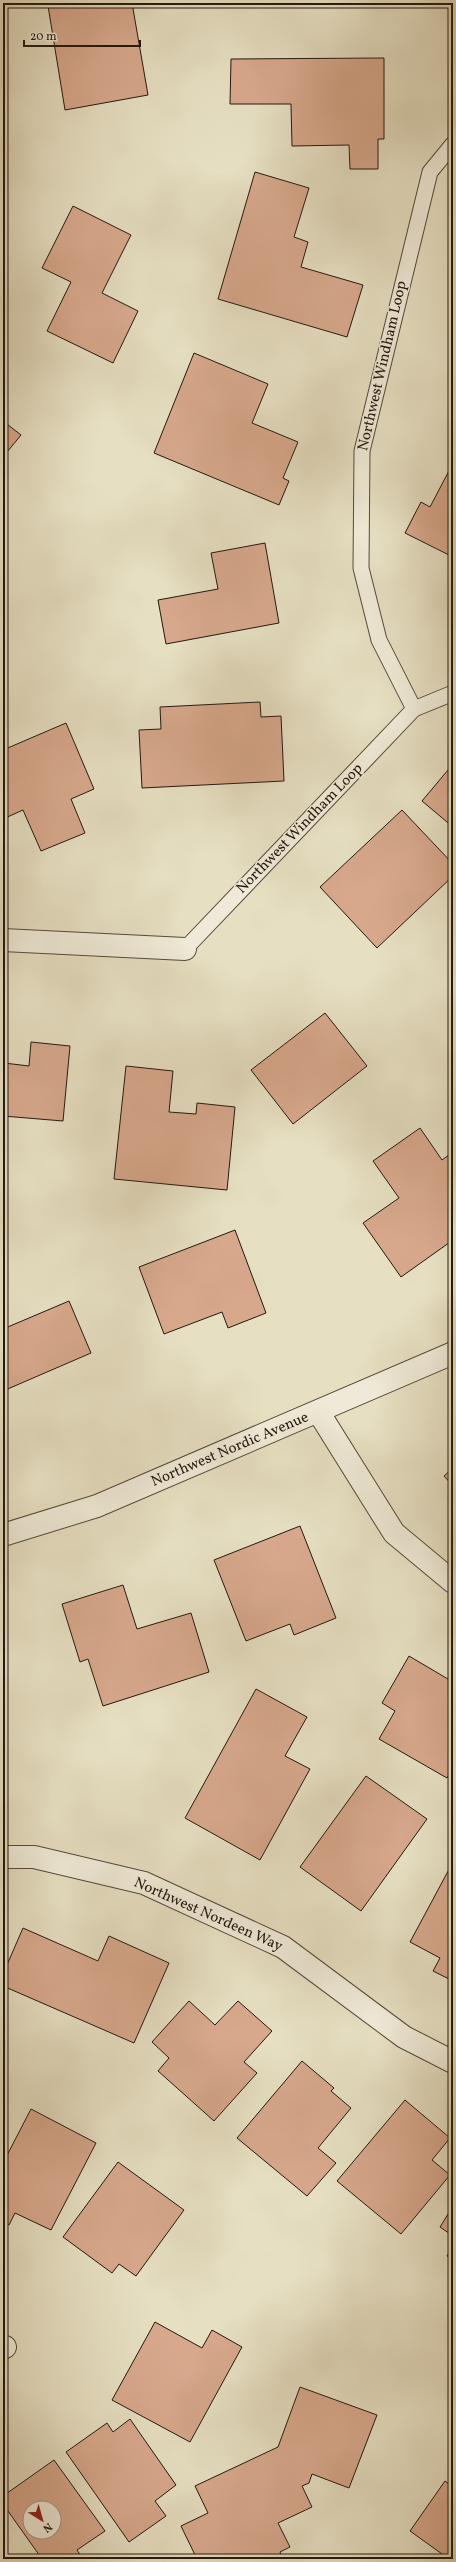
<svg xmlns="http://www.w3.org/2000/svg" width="456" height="2562" font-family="Vollkorn,serif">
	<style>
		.building { fill: #d7a88c; stroke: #24180e; fill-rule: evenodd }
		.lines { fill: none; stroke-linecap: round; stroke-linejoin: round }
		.service-casing { stroke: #544a3b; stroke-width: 17 }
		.minor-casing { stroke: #544a3b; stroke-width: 24 }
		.service { stroke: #efead7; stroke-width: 15 }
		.minor { stroke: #efead7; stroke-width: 22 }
		.labels { text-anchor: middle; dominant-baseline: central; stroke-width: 3; stroke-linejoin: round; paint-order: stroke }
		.street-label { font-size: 15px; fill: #24180e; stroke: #efead7 }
	</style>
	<rect width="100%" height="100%" fill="#e6dfc2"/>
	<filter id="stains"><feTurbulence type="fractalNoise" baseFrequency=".005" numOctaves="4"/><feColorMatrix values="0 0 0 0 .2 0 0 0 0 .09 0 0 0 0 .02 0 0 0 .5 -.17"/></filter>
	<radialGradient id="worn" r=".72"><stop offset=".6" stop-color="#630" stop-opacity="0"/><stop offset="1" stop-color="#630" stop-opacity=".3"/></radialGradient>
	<!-- building -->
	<path class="building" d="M66,3h66l16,92 -83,15 -17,-104z
		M384,58v81h-6v30h-28l-1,-24 -57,1 -1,-42h-61l1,-45z
		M255,172l54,16 -15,49 14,5 -7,25 62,18 -16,52 -129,-38z
		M73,206l58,29 -29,58 36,18 -25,52 -66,-32 24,-49 -29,-14z
		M194,353l74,31 -16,39 46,19 -15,36 6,3 -10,24 -125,-52z
		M3,421l18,14 -18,22z
		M452,465l1,1v91l-48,-24 16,-31 9,5z
		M265,543l14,80 -113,21 -8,-44 60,-11 -7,-36z
		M260,702l1,15 20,-1 3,65 -142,7 -3,-58 22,-1 -1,-22z
		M66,723l28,66 -23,10 14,34 -44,18 -18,-41 -20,9v-69z
		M453,764v63l-31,-26z
		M402,810l51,54v12l-76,72 -57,-61z
		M325,1013l42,53 -74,58 -42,-54z
		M31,1042l39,4 -7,75 -60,-5 1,-53 25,3z
		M126,1066l47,5 -4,41 27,2 1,-11 38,4 -8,83 -113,-11z
		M420,1128l22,32 11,-8v88l-52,37 -38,-54 36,-25 -26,-37z
		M235,1230l31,83 -38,15 -6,-16 -58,22 -25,-67z
		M69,1301l22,52 -88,38v-62z
		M453,1468v18l-9,-10z
		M300,1526l36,92 -42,17 -4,-11 -44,17 -32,-81z
		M123,1585l14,44 54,-16 18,59 -106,34 -15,-47 -8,3 -18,-58z
		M409,1656l44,26v86l-6,10 -68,-39 16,-28 -13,-8z
		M256,1689l51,28 -22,39 25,13 -50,91 -75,-42z
		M366,1776l61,43 -66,92 -61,-44z
		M453,1862v119l-20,-10 7,-13 -30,-16z
		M23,1928l75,33 11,-25 60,27 -35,80 -131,-57v-12z
		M189,2001l26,24 23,-24 34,30 -28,31 13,11 -43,48 -56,-50 11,-13 -17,-16z
		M302,2061l32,27 -3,3 20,17 -33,40 18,15 -29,33 -70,-58z
		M405,2100l45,38 -18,22 18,15 -49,59 -64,-53z
		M31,2109l65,34 -45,87 -36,-17 -6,12 -6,-4v-58z
		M118,2162l66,48 -48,66 -17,-12 -7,9 -49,-36z
		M453,2206v30l-13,-9z
		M453,2246v14l-6,-4z
		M155,2322l47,26 10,-18 30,17 -52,95 -78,-42z
		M300,2387l77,28 -28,73 -37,-14 -3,9 -7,3 10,21 -34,16 12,24 -10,5 3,7h-86l-16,-33 27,-13 -13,-27 83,-39z
		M130,2419l46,66 -21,16 11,15 -37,26 -63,-90 41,-29 6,9z
		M54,2460l51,71 -28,19 6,9h-41l-39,-55v-8zM30,2508h24v24h-24z
		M445,2481l8,6v72h-4l-39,-28z"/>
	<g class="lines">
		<!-- service casing -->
		<g class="service-casing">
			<path id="service" d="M414,709l-35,-69 -18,-72 1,-117 68,-279 23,-28
				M185,949l229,-240 39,-16"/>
		</g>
		<!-- minor casing -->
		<g class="minor-casing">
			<path id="minor" d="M3,940l182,9
				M319,1413l75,120 59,49
				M3,1535l94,-29 356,-153
				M3,1857h31l110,26 139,64 121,90 49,25
				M3,2348l2,-1"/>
		</g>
		<!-- service -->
		<use href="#service" class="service"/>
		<!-- minor -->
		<use href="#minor" class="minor"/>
	</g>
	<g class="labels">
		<!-- street labels -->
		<g class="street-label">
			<text transform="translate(383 366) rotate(-77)">Northwest Windham Loop</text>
			<text transform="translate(300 829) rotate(-46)">Northwest Windham Loop</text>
			<text transform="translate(230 1450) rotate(-23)">Northwest Nordic Avenue</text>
			<text transform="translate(208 1915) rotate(24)">Northwest Nordeen Way</text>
		</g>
	</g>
	<!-- margin -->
	<rect width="456" height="2562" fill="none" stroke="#e6dfc2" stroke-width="16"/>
	<rect x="4" y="4" width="448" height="2554" fill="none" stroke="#24180e" stroke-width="2"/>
	<rect x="8" y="8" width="440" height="2546" fill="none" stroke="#24180e"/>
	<!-- north arrow -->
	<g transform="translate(42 2520) rotate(143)"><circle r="19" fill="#efead7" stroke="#9e9687"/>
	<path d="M0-3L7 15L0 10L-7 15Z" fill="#8f2418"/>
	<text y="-6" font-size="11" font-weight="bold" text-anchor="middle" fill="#24180e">N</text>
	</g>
	<!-- scale -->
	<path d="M24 40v6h116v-6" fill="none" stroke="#24180e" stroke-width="2"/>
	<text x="30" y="40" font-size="12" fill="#24180e" stroke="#efead7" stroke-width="3" paint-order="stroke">20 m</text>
	<rect width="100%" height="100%" filter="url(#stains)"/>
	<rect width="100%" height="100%" fill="url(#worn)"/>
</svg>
